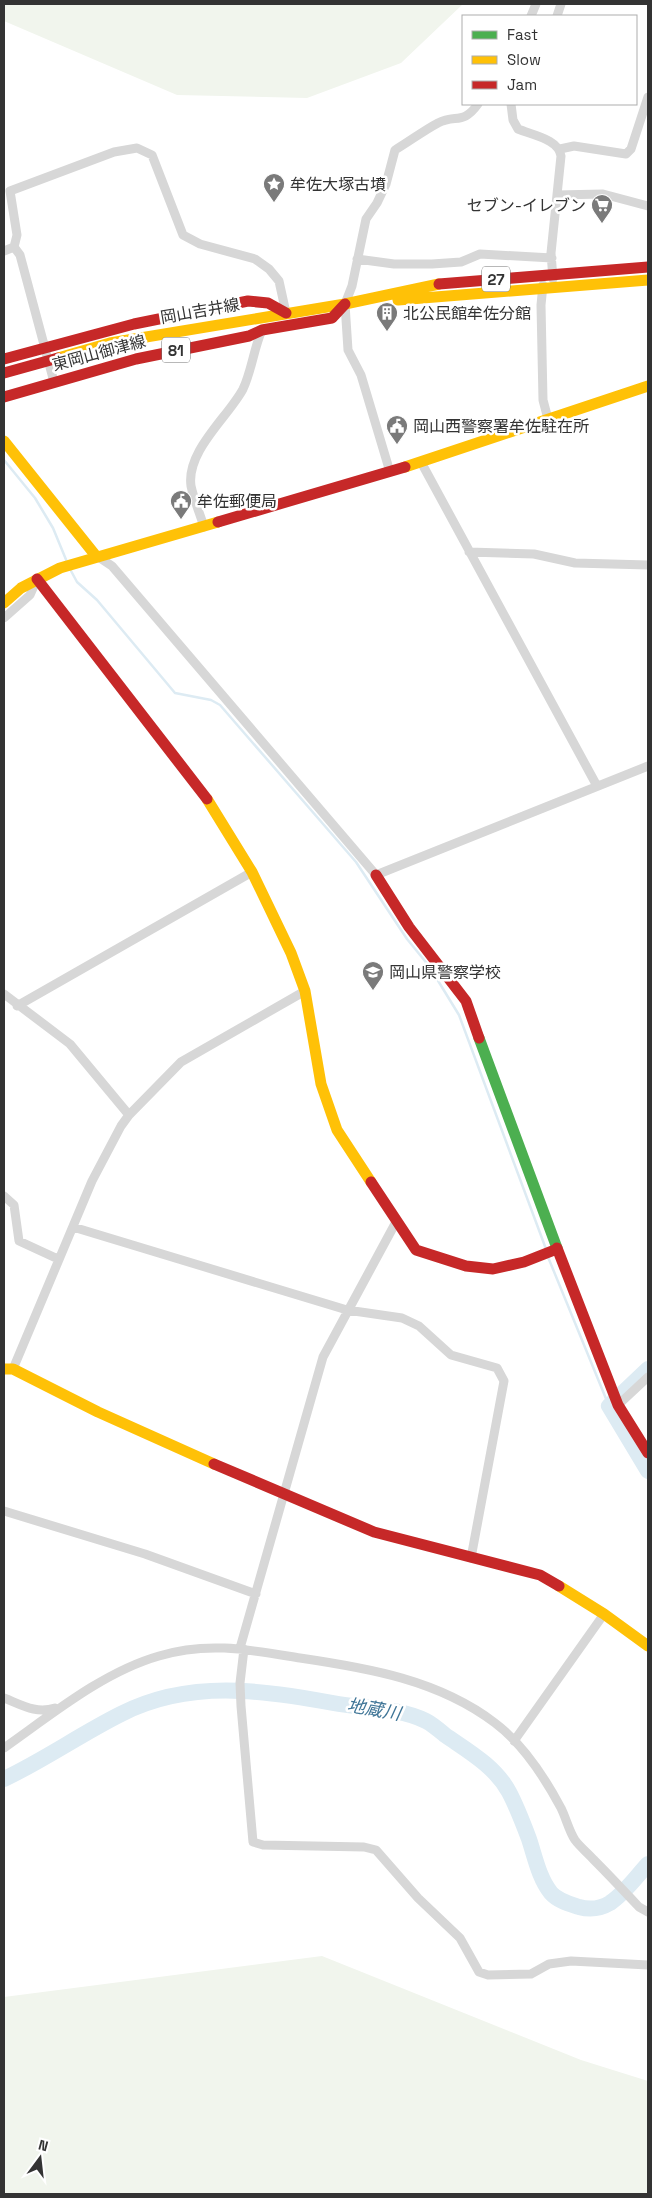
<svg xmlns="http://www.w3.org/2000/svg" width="652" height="2198" font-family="'Space Grotesk','Noto Sans JP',sans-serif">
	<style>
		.green { fill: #f1f5ed }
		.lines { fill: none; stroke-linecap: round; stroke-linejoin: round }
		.stream { stroke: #ddebf3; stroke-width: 2.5 }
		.river { stroke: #ddebf3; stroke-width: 16 }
		.street { stroke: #d7d7d7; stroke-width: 9 }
		.fast { stroke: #4caf50; stroke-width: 11 }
		.slow { stroke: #ffc107; stroke-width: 11 }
		.jam { stroke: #c62828; stroke-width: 11 }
		.jam-bridge { stroke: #c62828; stroke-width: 11 }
		.labels { text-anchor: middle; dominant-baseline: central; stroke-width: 5; stroke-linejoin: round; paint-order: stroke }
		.shield { fill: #fff; stroke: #707070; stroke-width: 1 }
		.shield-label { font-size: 15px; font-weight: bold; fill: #333 }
		.poi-label { font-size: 16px; fill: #333; stroke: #fff; text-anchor: start }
		.street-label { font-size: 16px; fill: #333; stroke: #fff }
		.water-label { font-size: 18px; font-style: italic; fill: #3f7597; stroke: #fff }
	</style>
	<rect width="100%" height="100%" fill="#fff"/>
	<!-- green -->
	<path class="green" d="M4,4h459l-62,59 -94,35 -130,-3 -173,-74z
		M322,1956l259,104 67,21v113h-644v-197z"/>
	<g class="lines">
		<!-- stream -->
		<path class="stream" d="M4,460l31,38 18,30 14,34
			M70,569l7,13 20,18 78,93 36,7 9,5 136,157 51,77 22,27 30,49 87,234
			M548,1257l61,149"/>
		<!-- river -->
		<path class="river" d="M648,1369l-39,37 39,65
			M4,1779c40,-19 77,-45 117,-65 68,-35 141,-24 212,-11 31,6 64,4 93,18 6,3 13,9 19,14 23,16 50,31 64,57 8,15 14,31 20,47 6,18 10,39 22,54 7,8 19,11 28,14 11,3 21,2 31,-4 15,-10 26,-26 38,-39"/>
		<!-- street -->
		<path class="street" d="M531,16l5,-12
			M557,16l4,-12
			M511,104l2,16 5,9c14,6 41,10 43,27l-10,97 2,26
			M560,149l14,-3 52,8 5,-5 17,-52
			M557,195l46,-1 45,12
			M4,251l10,-4
			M357,259l37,5h38l29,-2 19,-8 72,4
			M543,285l-2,20 2,95 5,19
			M54,382l-34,-127 -6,-8 3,-12 -7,-44 104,-39 23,-4 15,7 31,80 17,9 55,15 14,10 10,12 7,32
			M421,462l176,324
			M390,472l-29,-97 -13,-25 -3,-46 7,-18 14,-67 11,-16 9,-19 9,-34c15,-9 28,-19 43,-27 18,-9 25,2 40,-19
			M204,527c-4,-13 -10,-27 -13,-41 -5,-35 37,-69 52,-97 8,-16 11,-41 19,-59
			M469,552l65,2 41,9 73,2
			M97,556l15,10 264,309 272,-109
			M4,618l26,-23 7,-16
			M4,994l66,50 59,71
			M17,1006l235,-134
			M4,1196l10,9 5,36 39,18
			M73,1227l274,83 55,8 17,8 32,29 46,13 7,13 -33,177
			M13,1369l79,-188 29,-55 8,-11 52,-53 124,-71
			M618,1405l30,-28
			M4,1511l141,43 111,40
			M240,1648l83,-291 73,-135
			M244,1649l-4,34 1,23 12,136 10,3 101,2 12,3 42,48 42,40 19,34 9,3 43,-1 18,-10 22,-3 77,4
			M4,1698c18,7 32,16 51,10
			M514,1741l90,-127
			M4,1748c47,-33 99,-76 155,-92 49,-15 92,-6 141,2 68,10 139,22 195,65 28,21 50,55 66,85 5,10 8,23 14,32 5,7 13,13 19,20 15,15 30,31 45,47l9,5"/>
		<!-- fast -->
		<path class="fast" d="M479,1038l78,210"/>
		<!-- slow -->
		<path class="slow" d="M398,300l250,-20
			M58,358l52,-15 235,-39 94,-20
			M4,441l92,115
			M405,467l243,-81
			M4,603l17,-15 39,-20 158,-46
			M207,799l45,73 39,81 14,38 16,93 16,46 34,52
			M4,1369h9l85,43 116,52
			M559,1586l45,28 44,32"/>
		<!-- jam -->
		<path class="jam" d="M439,284l209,-17
			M4,359l130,-35 114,-23 20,2 18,10
			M4,397l132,-38 113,-23 13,-6 70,-12 13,-14
			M218,522l187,-55
			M37,579l170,220
			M376,875l33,52 57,74 13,37
			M371,1182l45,68 50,16 27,3 31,-7 33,-13
			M557,1248l61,157 30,48
			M214,1464l160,68 166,43 19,11"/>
		<!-- jam-bridge -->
		<path class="jam-bridge" d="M4,373l54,-15"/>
	</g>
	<!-- icons -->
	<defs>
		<g id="sight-pin" transform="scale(1.125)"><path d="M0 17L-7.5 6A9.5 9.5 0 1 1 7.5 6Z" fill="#7a7a7a" stroke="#fff"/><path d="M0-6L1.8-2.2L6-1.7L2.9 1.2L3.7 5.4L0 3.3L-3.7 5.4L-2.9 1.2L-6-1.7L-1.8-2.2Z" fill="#fff"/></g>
		<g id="supermarket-pin" transform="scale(1.125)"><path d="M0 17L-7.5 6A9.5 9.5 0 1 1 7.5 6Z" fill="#7a7a7a" stroke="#fff"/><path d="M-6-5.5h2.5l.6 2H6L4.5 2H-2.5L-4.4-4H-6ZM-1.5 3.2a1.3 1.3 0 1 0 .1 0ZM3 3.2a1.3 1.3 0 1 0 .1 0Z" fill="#fff"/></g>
		<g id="building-pin" transform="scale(1.125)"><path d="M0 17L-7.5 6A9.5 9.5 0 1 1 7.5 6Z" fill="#7a7a7a" stroke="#fff"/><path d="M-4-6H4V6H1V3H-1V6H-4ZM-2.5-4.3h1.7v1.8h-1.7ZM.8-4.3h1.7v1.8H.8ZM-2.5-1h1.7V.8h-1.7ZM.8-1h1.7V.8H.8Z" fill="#fff"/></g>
		<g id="civic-pin" transform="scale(1.125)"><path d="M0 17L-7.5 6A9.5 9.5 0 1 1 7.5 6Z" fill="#7a7a7a" stroke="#fff"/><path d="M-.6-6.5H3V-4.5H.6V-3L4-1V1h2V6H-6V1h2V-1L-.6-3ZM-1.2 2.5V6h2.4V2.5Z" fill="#fff"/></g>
		<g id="school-pin" transform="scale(1.125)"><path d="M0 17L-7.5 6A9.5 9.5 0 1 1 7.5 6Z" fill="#7a7a7a" stroke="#fff"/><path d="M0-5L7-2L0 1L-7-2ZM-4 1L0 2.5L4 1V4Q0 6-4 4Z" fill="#fff"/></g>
	</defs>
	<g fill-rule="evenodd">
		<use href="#sight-pin" x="274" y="184"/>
		<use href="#supermarket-pin" x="602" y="205"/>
		<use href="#building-pin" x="387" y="313"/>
		<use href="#civic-pin" x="397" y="426"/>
		<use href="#civic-pin" x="181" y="501"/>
		<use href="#school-pin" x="373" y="972"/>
	</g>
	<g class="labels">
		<!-- shield labels -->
		<g class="shield">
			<rect x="482" y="266.5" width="28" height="25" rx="4"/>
			<rect x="162" y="337.5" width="28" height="25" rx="4"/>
		</g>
		<g class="shield-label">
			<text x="496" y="279">27</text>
			<text x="176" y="350">81</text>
		</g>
		<!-- poi labels -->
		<g class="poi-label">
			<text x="290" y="184">牟佐大塚古墳</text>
			<text x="586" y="205" text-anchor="end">セブン-イレブン</text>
			<text x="403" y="313">北公民館牟佐分館</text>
			<text x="413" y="426">岡山西警察署牟佐駐在所</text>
			<text x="197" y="501">牟佐郵便局</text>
			<text x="389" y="972">岡山県警察学校</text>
		</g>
		<!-- street labels -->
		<g class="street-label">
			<text transform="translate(200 311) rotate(-10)">岡山吉井線</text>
			<text transform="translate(99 353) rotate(-15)">東岡山御津線</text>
		</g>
		<!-- water labels -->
		<g class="water-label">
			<text transform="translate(374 1709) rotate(10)">地蔵川</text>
		</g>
	</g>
	<!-- border -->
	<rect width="652" height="2198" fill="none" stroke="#333333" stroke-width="10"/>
	<!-- legend -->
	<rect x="462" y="15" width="175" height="90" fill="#ffffff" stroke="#adadad"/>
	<rect x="472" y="31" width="25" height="8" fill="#4caf50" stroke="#adadad"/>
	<text x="507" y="40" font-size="15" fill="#333333">Fast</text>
	<rect x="472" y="56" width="25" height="8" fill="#ffc107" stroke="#adadad"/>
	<text x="507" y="65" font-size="15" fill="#333333">Slow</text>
	<rect x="472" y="81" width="25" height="8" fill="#c62828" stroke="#adadad"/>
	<text x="507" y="90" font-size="15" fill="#333333">Jam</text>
	<!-- north arrow -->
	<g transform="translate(40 2158) rotate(15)" stroke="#ffffff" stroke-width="4" paint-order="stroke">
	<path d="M0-4L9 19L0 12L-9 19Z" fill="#333333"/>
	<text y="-8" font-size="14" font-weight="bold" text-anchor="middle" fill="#333333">N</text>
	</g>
</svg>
